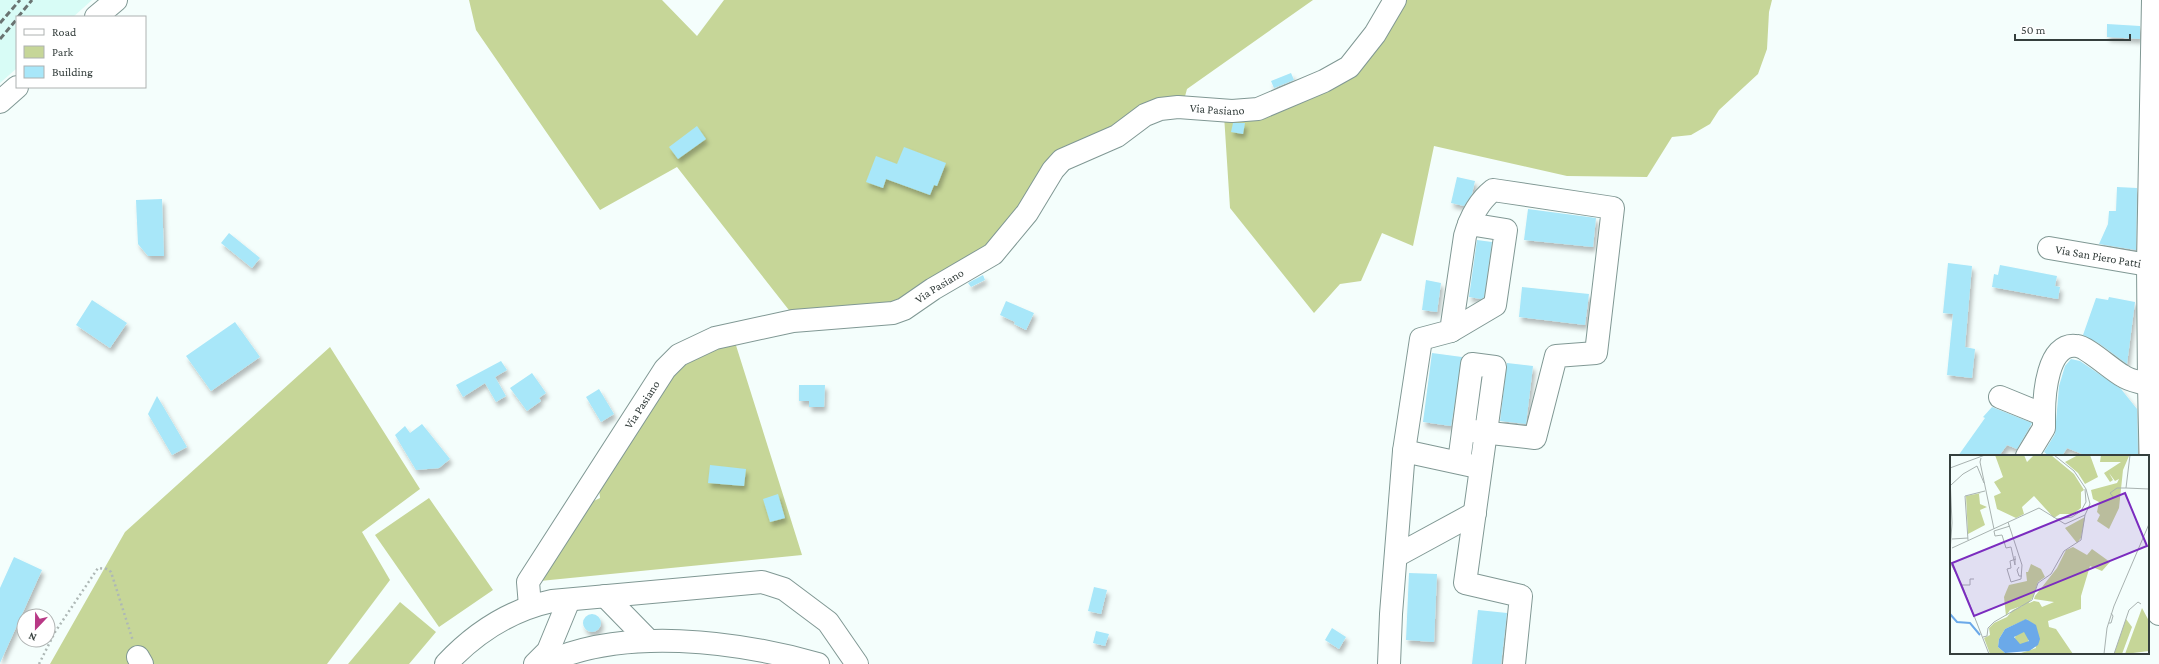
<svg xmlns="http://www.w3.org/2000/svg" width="2159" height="664" font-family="'Crimson Pro',serif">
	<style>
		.built { fill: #d8fcf6 }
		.green { fill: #c6d698 }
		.building { fill: #a8e7f9; filter: url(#shadow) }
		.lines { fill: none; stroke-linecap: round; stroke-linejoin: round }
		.minor-casing { stroke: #809894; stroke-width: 24 }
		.path { stroke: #aeb8b6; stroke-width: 2.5; stroke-dasharray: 2 3; stroke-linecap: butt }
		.minor { stroke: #fff; stroke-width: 22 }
		.rail { stroke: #6a7472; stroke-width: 3; stroke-dasharray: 6 3; stroke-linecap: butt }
		.labels { text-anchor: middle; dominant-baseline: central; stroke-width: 3.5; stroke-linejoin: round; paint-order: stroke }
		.street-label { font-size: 12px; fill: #353f3d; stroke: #fff }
		.inset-river { fill: none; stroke: #6ba9e9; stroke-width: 2 }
		.inset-road { fill: none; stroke: #a8b2b0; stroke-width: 1 }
		.view { fill: #7b2cbf; fill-opacity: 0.15; stroke: #7b2cbf; stroke-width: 2 }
		.inset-edge { fill: none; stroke: #353f3d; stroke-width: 2 }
	</style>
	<defs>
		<filter id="shadow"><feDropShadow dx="2.5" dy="4.5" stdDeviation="2" flood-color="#0004"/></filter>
	</defs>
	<rect width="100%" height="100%" fill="#f4fefc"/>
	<!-- built -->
	<path class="built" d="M0,0h92l-19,17h-56v51l-17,15z"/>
	<!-- green -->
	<path class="green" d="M469,0h193l35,36 27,-36h589l-126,89 -3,11 -153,91 -39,53 -94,60 -106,10 -115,-147 -77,43 -124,-180z
		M1399,0h373l-3,12 -2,37 -9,25 -39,36 -9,14 -19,11 -19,2 -25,40 -80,-1 -133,-30 -21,100 -31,-13 -21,48 -21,3 -26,29 -84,-105 -6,-93 103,-30z
		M734,339l68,216 -262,26 43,-75 17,-8 -2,-20 73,-111z
		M330,347l90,142 -58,43 28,48 -63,84h-277l75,-132z
		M429,498l64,92 -54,37 -64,-92z
		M400,602l36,30 -27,32h-61z"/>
	<!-- building -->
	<path class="building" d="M2107,24l33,2v13l-33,-2z
		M1291,73l3,7 -20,8 -3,-7z
		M1233,123h12l-2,11 -12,-2z
		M697,126l9,13 -28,20 -9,-12z
		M904,147l42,16 -9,23 -3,-1 -4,10 -44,-16 -3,9 -17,-6 10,-26 21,8z
		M1457,177l18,4 -3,13 -8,12 -13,-3z
		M2117,187l20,1 -1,62 -37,-6 9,-20 1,-13h7z
		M162,199l2,57h-16l-10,-12 -2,-44z
		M1528,209l68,9 -3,29 -69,-7z
		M229,233l31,25 -8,10 -31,-25z
		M1477,240l15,2 -8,55 -3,2 -12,-2z
		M1948,263l24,3 -7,81 10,2 -3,29 -25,-3 6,-61 -10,-1z
		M2000,265l57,11 -2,10 5,1 -2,12 -66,-12 2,-13 4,1z
		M983,275l2,5 -14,7 -3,-4z
		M1426,280l15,3 -4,29 -15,-2z
		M1522,287l67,7 -4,31 -66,-8z
		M2109,297l26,5 -8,62 -27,-20 -17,-9 13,-37 12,2z
		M92,300l35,23 -17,25 -34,-23z
		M1006,301l28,12 -8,17 -12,-6 1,-2 -15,-7z
		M235,322l25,35 -49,34 -25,-35z
		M1432,353l30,4 -11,69 -28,-4z
		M2071,359l9,2 41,28 16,20 1,47h-51l-20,-8 -5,8h-13l-5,-4 11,-18 4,-48 6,-20z
		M501,361l6,9 -12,7 11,19 -10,6 -11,-19 -22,14 -7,-12z
		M1507,363l26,3 -7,58 -26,-3z
		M532,373l14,20 -7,5 2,3 -14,10 -17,-23z
		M799,385h26l-1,22h-15v-6h-10z
		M599,389l15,25 -13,8 -15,-25z
		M157,396l30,51 -15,8 -24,-41z
		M1992,407l40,16 -15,26 -10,-4 -8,11h-41l27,-38 -2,-1z
		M422,424l28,35 -11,9 -23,2 -21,-35 10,-9 5,7z
		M710,465l36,4 -2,17 -36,-3z
		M778,494l7,24 -15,4 -7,-23z
		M14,557l28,13 -42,93v-75z
		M1409,573l28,1 -3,68 -28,-2z
		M1094,587l13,3 -6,24 -13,-3z
		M1478,610l29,3 -6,51h-29z
		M583 623a9 9 0 1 1 18 0a9 9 0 1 1-18 0Z
		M1332,628l14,9 -7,12 -14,-9z
		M1096,631l13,3 -4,12 -12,-3z"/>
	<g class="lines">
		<!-- minor casing -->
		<g class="minor-casing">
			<g id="minor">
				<path d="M2153,0l-5,265 1,120 3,139 3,71 4,19"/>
				<path d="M96,17l20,-17"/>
				<path d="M0,102l17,-15"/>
				<path id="s1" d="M2049,248l99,17"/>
				<path d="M1451,331l44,-26 11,-75 -37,-6"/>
				<path d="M2000,397l44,18c0,-19 3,-74 33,-69 10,1 35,24 46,30 7,5 18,6 26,9"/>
				<path d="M1404,451l69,15"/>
				<path d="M2027,456l17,-28v-13"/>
				<path d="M1459,462l13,-98 23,3 -30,216 56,13 -7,68"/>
				<path d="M1396,556l79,-43"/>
				<path d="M605,596l44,45"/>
				<path id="s2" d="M530,606l-2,-24 137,-213 14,-14 36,-17 78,-17 100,-8 11,-4 29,-20 60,-35 34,-41 26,-43 9,-10 55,-24 28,-21 15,-6 18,-2 54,4 26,-2 66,-28 25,-14 26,-33 20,-34"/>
				<path d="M138,657l4,7"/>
				<path d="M446,664c29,-31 65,-54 106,-63l210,-19 22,7 44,33 29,42"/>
				<path d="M535,664l13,-13 21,-51"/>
				<path d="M543,664c80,-38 193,-23 275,0"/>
				<path d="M1389,664l2,-50 13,-163 17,-112 30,-8 14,-95c5,-18 13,-34 28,-46l120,18 -17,145 -40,3 -21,82 -71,-8"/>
			</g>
		</g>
		<!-- path -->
		<path class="path" d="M39,664l16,-32 43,-64 9,1 4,3 22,69"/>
		<!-- minor -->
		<use href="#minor" class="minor"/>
		<!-- rail -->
		<path class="rail" d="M18,17l14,-17
			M0,23l20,-23
			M0,39l17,-20"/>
	</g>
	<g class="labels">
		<!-- street labels -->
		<g class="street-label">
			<text stroke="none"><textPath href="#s2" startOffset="919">Via Pasiano</textPath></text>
			<text stroke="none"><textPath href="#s1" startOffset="50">Via San Piero Patti</textPath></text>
			<text stroke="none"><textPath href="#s2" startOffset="571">Via Pasiano</textPath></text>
			<text stroke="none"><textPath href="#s2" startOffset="235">Via Pasiano</textPath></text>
		</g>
	</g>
	<!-- overview -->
	<g transform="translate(1950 455)">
		<rect width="199" height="199" fill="#f4fefc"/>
		<path d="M45,0h29l3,7 7,-7h17l23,19 10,16 -3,2v16l-8,6h-13l-6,4 -20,-22 -12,11 2,7 -8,4 -19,-9 -3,-13 7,-3 -7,-11 9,-5zM128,0h12l8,22 -13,7 -7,-11 -13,-11zM151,0l28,1 -6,14 -4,38 -10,21 -12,-8 3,-6 -3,-3 2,-10 -6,-3 -2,-9 26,-7 2,-4 -4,2 -6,-8 4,7 -3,2 -6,-9 17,-11h-21zM31,38l-2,1 1,10 7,3 -7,3 5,15 -17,9 -2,-38zM135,62l-4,21 -4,5 -12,-15zM123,92l14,8 5,-6 18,13 -8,9 -12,-5 -9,30v13l-33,12 1,6 7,2 17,25h-55l18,-6 -9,-29 -22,10 -6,10 -1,8 8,7h-16l-6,-16 6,-3 -1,-7 5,-5 13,-6 6,-7 21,-9 5,1 3,5 12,-5 -20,-3 1,-3 22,-28 9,-18zM81,109l10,5 4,8 -7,5 -5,15 -5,7 -18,6 -4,6 -2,-19 2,-5 3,-7 18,-4 -1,-9h2zM192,153l7,13v30l-24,3zM176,164l6,8 -10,27h-8zM65 183a7 7 0 1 1 14 0a7 7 0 1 1-14 0Z" fill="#c6d698"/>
		<path d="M76,164l10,6 4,14 -2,6 -9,6 -24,2 -7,-6 1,-8 6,-10zM74,177l5,9 -9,3 -6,-7z" fill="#6ba9e9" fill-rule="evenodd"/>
		<path class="inset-river" d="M0,159l7,8 13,1 10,12"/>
		<path class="inset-road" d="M180,0l-4,33 23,1M31,3l-1,4 14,67M27,11l7,17M0,13l35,-13M0,21l2,47 -2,29M1,30l12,-11 14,-8M199,36v22M164,43l-4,-5 7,-5h9M106,64l16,-2 9,-6 5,-9 -1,-13M58,67l14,43 -1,14 -10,3 -4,-13 4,-1 -1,-7 6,-2M60,71l-16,5 1,5 7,-1 4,13 5,-1 4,18v-9M2,84l16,-1M18,85l-3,-44 20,-5M2,93l87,-40 26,16 20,-9 5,-11 -4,-15 -12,-18 -20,-16M0,107l12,23 27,69M69,112l-2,3 2,6h3M12,130h8v-6h4M159,168h2l2,-7 -2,-3M33,182l4,-1 1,-8 6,-6 38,-22 6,-17 13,-9 13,-23 17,-11 4,-25M154,199l3,-26 7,-22 35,-82M164,199l15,-44 9,-8 3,2"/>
		<path class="view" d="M175,38l22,53 -173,70 -22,-53z"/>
		<rect width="199" height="199" class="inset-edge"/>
	</g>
	<!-- legend -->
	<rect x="16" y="16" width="130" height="72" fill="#ffffff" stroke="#aeb2b1"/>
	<rect x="24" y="29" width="20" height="6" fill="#ffffff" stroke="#aeb2b1"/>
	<text x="52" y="36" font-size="12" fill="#353f3d">Road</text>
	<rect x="24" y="46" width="20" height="12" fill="#c6d698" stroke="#aeb2b1"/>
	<text x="52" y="56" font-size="12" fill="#353f3d">Park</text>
	<rect x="24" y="66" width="20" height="12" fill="#a8e7f9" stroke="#aeb2b1"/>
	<text x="52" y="76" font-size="12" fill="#353f3d">Building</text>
	<!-- north arrow -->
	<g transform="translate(36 628) rotate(202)"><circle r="19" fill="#ffffff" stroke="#aeb2b1"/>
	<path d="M0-3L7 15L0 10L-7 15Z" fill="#b83885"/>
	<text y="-6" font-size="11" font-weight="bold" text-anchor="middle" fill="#353f3d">N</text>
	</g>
	<!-- scale -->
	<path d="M2015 34v6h115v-6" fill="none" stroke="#353f3d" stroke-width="2"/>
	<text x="2021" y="34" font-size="12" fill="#353f3d" stroke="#ffffff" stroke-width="3" paint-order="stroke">50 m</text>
</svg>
